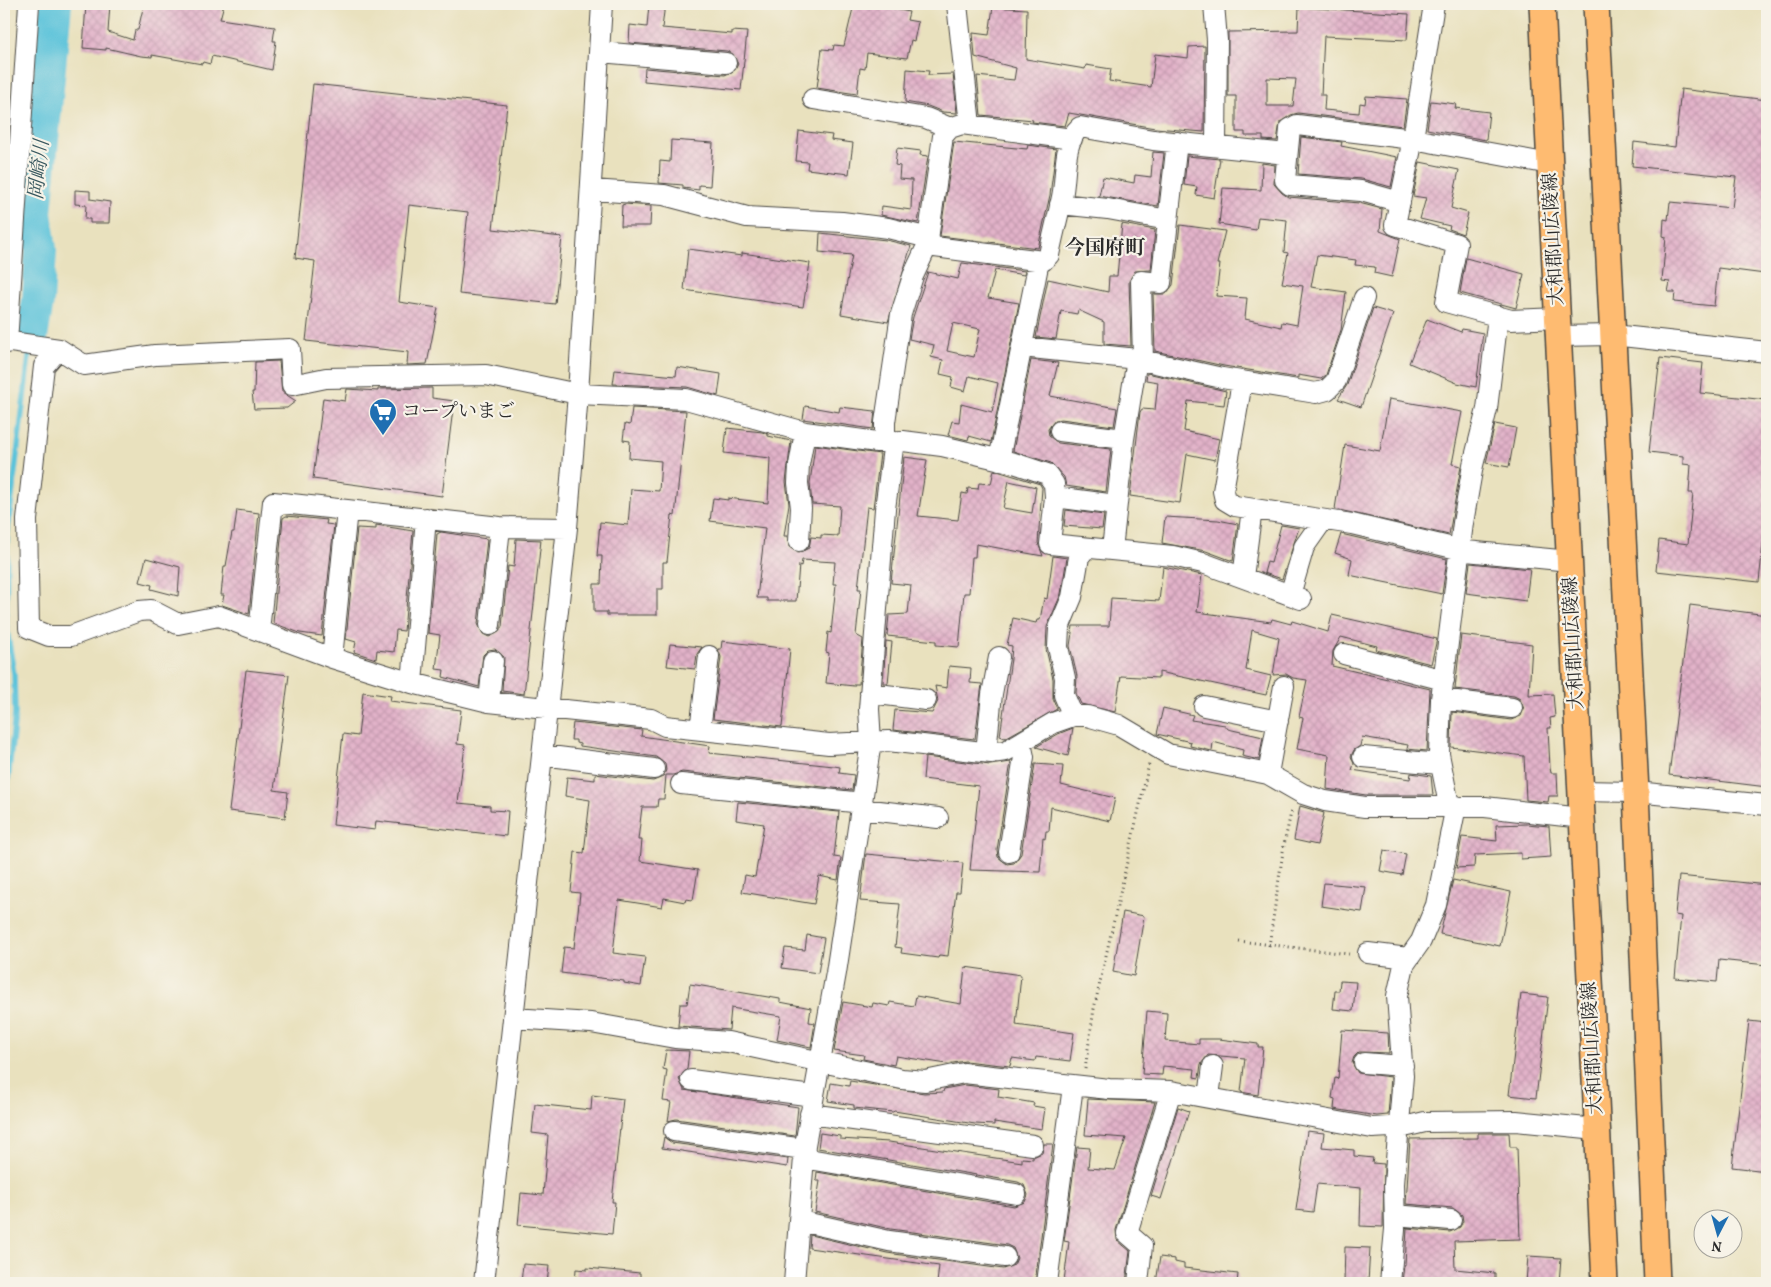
<svg xmlns="http://www.w3.org/2000/svg" width="1771" height="1287" font-family="Vollkorn,'Noto Serif JP',serif">
	<style>
		.lines { fill: none; stroke-linecap: round; stroke-linejoin: round }
		.stream { stroke: #5cc3da; stroke-width: 5.5 }
		.river { stroke: #5cc3da; stroke-width: 32 }
		.building { fill: url(#building-cross-hatch); fill-rule: evenodd }
		.minor-casing { stroke: #484641; stroke-width: 22 }
		.major-casing { stroke: #484641; stroke-width: 28 }
		.path { stroke: #484641; stroke-width: 3; stroke-dasharray: 1 4; stroke-linecap: butt }
		.minor { stroke: #fff; stroke-width: 20 }
		.major { stroke: #febb71; stroke-width: 25 }
		.labels { text-anchor: middle; dominant-baseline: central; stroke-width: 4.5; stroke-linejoin: round; paint-order: stroke }
		.street-label { font-size: 19px; fill: #2b2b2b; stroke: #f7f3e8 }
		.poi-label { font-size: 19px; fill: #2b2b2b; stroke: #f7f3e8; text-anchor: start }
		.water-label { font-size: 20px; font-style: italic; fill: #3a5960; stroke: #f7f3e8 }
		.neighbourhood-label { font-size: 20px; font-weight: bold; fill: #2b2b2b; stroke: #f7f3e8 }
	</style>
	<defs>
		<pattern id="building-cross-hatch" width="8" height="8" patternUnits="userSpaceOnUse" patternTransform="scale(1.25)"><rect width="8" height="8" fill="#e2b2c9"/><path d="M0 0l8 8M0 8l8-8" fill="none" stroke="#c299ad"/></pattern>
	</defs>
	<rect width="100%" height="100%" fill="#f7f3e8"/>
	<filter id="ink" filterUnits="userSpaceOnUse"><feTurbulence type="fractalNoise" baseFrequency=".02" numOctaves="2"/><feDisplacementMap in="SourceGraphic" scale="10" xChannelSelector="R" yChannelSelector="G"/><feConvolveMatrix kernelMatrix="1 2 1 2 8 2 1 2 1" color-interpolation-filters="sRGB"/></filter>
	<filter id="wash" filterUnits="userSpaceOnUse"><feTurbulence type="fractalNoise" baseFrequency=".0096" numOctaves="4" result="noise"/><feDisplacementMap in="SourceGraphic" scale="20" xChannelSelector="R" yChannelSelector="G"/><feGaussianBlur stdDeviation="1.12" result="paint"/><feColorMatrix in="noise" values="0 0 0 0 0 0 0 0 0 0 0 0 0 0 0 0 0 1.4 0 .05"/><feComposite in="paint" operator="in"/></filter>
	<g filter="url(#wash)">
		<rect width="100%" height="100%" fill="#e9e1be"/>
		<g class="lines">
			<!-- stream -->
			<path class="stream" d="M4,818l11,-104 -1,-40 -8,-50 1,-87 23,-189"/>
			<!-- river -->
			<path class="river" d="M32,337l6,-36 3,-51 -5,-37 20,-209"/>
		</g>
		<g id="blocks">
			<!-- building -->
			<path class="building" d="M86,4h24l-2,28 25,8 2,-10h3l6,-26h80l-4,15 55,8 -2,14h3l-4,29 -60,-14 -2,8 -7,-2 -1,2 -50,-9v2l-11,-1 -35,-8v2l-23,-2z
				M649,4h16l-3,24 70,6v-3l15,1 -6,58 -97,-9 1,-13 80,7 10,-5 3,-6 -5,-10 -6,-3 -98,-8 1,-18 17,2z
				M854,4h17l38,8 -2,8 11,2 -4,19 -3,-1 -4,18 -40,-5 -2,16 -5,-1 -3,26 -40,-6 5,-39 11,1 1,-5 10,1z
				M993,7l34,2 -1,50 59,10 1,-4 25,4 -2,12 42,6 4,-33 33,4 1,-11 16,-1 -1,86 -49,-4 -86,-15 -4,13 -33,-4 1,-2 -52,-5 -4,-39 37,4 2,-12 -41,-11 -2,-24 16,2z
				M1299,7l110,7 -2,26 -83,-4 -3,59h4l-1,15 35,3 1,-10 5,1 1,-8 41,3 -4,27 -105,-13 -7,2 -11,7 -3,19 -14,-1v-4h-18v-4h-9v-36h-8v-64l70,-1zM1267,78l29,1 -3,27h-26z
				M907,69l22,2 -1,4 25,-1 4,39 -14,-1 -15,-6 -23,-4z
				M313,84l194,21 -14,124 69,8 -7,67 -96,-10 9,-82 -59,-7 -10,97 39,6 -11,56 -20,1 1,-13 -102,-11 9,-80 -20,-3z
				M1681,89l86,11v166l-2,8 -47,-6 -4,38 -40,-4 1,-10h-7l2,-10 -8,-1 4,-44 -3,-1 1,-17 4,1 2,-18 62,6 4,-31 -104,-11 2,-24 41,5z
				M1431,101l25,3 -1,4 34,4 -3,28 -59,-11z
				M799,131l33,4 -1,5 22,3 -4,31 -42,-5 1,-7 -12,-1z
				M1301,137l41,5 -1,4 56,11 -6,30 -29,-8 -64,-5z
				M671,140l42,3 -3,43 -11,-1v5l-16,-2v-3l-24,-2 1,-22 10,1z
				M954,142l73,7 1,-4 28,4 -6,46 -12,53 -98,-12z
				M897,148l24,3 -1,4 8,1 -10,67 -37,-8 1,-9 29,4 1,-30 -13,-1 1,-13 -5,-1z
				M1153,152l11,1 -6,53 -59,-10 4,-19 31,6 1,-8 16,2z
				M1187,156l33,3 -6,39 -18,-3 1,-8 -13,-2z
				M1420,162l39,8 -8,38 17,5 -5,21 -14,-5 1,-3 -30,-7 6,-21 -13,-2z
				M1262,163l13,2 -1,19 8,9 6,4 71,6 23,6 -2,22 20,8 -8,38 -18,-4 1,-6 -20,-2 1,-5 -39,-5 -6,32 35,5 -5,38 -15,45 -5,4 -23,-4v3l-74,-12 -69,-15 -2,-57h13l7,-9 7,-60 45,6 -8,33h3l-4,32 31,2 -2,21 36,8 1,-5 15,3 6,-39 -21,-3 6,-30 -4,-1 3,-32 -29,-3 -2,13 -37,-6 4,-36 38,2z
				M75,190l15,1v8l20,3 -1,21h-19v-4h-5l1,-14 -11,-1z
				M625,204l26,2 -1,20h-29l1,-21z
				M1122,224l33,6 -4,40 -16,1 -6,10 2,65 -27,-2v-22l-26,-12 -1,4 -16,-3 -5,28 -20,-2 12,-58 60,13 1,-16h8z
				M820,233l66,7 25,6 -23,76 -47,-8 11,-59 -33,-3z
				M688,249l54,7v-3l68,10 -7,44 -119,-17z
				M1466,258l58,16 -8,34 -56,-15z
				M962,263l63,8 -1,4 -29,-5 -7,28 31,5 -28,139 -22,-6 -1,4 -20,-5 4,-14 7,1 2,-18 31,8 6,-29 -29,-7 -4,15 -14,-4 2,-10 -13,-3 3,-14 -12,-3 3,-12 -25,-6 4,-22 15,-45 30,7zM953,323l27,6 -6,28 -27,-6z
				M1373,308l20,6 -32,93 -23,-8 9,-14z
				M1427,319l34,13 1,-3 21,4 -7,54 -19,-4 -48,-20z
				M1660,358l43,5 -3,30 67,7v135h-3l-5,47 -103,-11 3,-31 29,4 5,-51h-4l2,-28 -8,-1v-8l-34,-4z
				M1031,360l27,3 -8,33 67,12 -3,18 -53,-7 -6,1 -7,9 1,7 9,7 53,6 -5,43 -40,-6 -2,-9 -13,-14 -38,-12z
				M279,361l3,31 14,9 -9,7 -33,1 -2,-17h2l1,-30z
				M677,367l44,7 -3,22 -31,-9 -74,-3 2,-14 61,6z
				M1147,373l79,18 -2,14 -36,-4 -4,30 35,8 -4,21 -28,-6 -7,49 -50,-7 10,-84 2,-3 13,1 3,-28 -12,-2z
				M432,388v10l22,3 -12,95 -129,-17 10,-81 22,3 2,-12 31,2v-2z
				M1389,399l73,13 -10,52 9,2 -12,69 -114,-26 10,-64 35,6z
				M805,406l34,6 1,-5 35,4 -2,18 -70,-10z
				M632,408l54,3 -11,105 -3,-1 -5,47h-4v27h-6v26h-50v-3h-13v-28h7l1,-28h-5l3,-34 28,3 3,-36 28,2 2,-30 -32,-3 1,-17 -7,-1 2,-16 5,1z
				M1495,424l21,4 -7,39 -23,-4z
				M727,428l35,4 6,2v2l23,5 -5,41 3,22 -5,32h3l2,11 9,6 11,-5 2,-11 10,1v-3l17,1 2,-30 -28,-2 -2,-21 5,-38 65,9 -7,54 -6,-1 -9,82h3l-5,46 7,4 -4,45h-5v2l-28,-3 3,-30 -3,-1 2,-20 3,1 5,-49h-3l2,-22 -33,-2 -1,6 -2,-1 -3,36h-29v-3h-10l8,-70 -55,-7 3,-23 15,2v-2l40,5 2,-45 -46,-5z
				M904,457l23,3 -9,56 40,4 4,-27 5,1 1,-6 10,1 1,-6 12,1 3,-14 46,14 2,4 -4,55 5,13 -67,-12 -1,13h-3l-3,36h-5l-5,54 -23,-2v-4l-49,-5 2,-21 19,-1 3,-29 -20,-2zM1009,481l27,6 -4,26 -29,-5z
				M237,510l22,3 -10,101 -27,-9 2,-10h-3l3,-29h2l6,-34h2z
				M1066,510l38,5 -2,14 -38,-3z
				M286,516l41,4 -1,4 8,1 -12,111 -22,-3 -27,-10 10,-105z
				M1165,517l53,3 20,4 -5,37 -27,-10 -44,-8z
				M376,525l37,6 -9,100 -8,-1 -2,22 -17,-2 -1,9 -22,-7 2,-10 -10,-3 11,-111 19,1z
				M1281,525l18,3 -17,51 -18,-6 3,-11 4,1z
				M441,532l46,7 -9,85 5,10 6,3 10,-5 3,-5 6,-61 6,1 2,-28 25,1 -17,154 -22,-3 2,-34 -9,-8 -7,1 -5,5 -4,32 -36,-10 1,-7 -8,-1 4,-34 -12,-2 9,-99z
				M1341,534l106,25 -5,35 -93,-19 3,-16 -17,-6z
				M1053,556l14,2 -6,36 -14,33 -1,22 7,30v20l4,10 -52,29 -5,-2 11,-77 1,-13 -5,-1 6,-27 23,5 1,-3h3l4,-22 3,1z
				M146,558l34,9 -2,29 -27,-7 1,-4 -12,-3z
				M1470,563l60,6 -4,32 -60,-8z
				M1163,567l39,8 -5,37 74,10 1,-3 19,5 1,-3 36,11 4,-17 105,24 -6,25 -55,-14 1,-4 -36,-9 -8,14 -1,15 98,23 -3,62 -20,-2 1,-4 -46,-8 -2,9 -6,4 -3,6 3,8 -2,6 58,9 1,-6 20,3 2,19h-67l-39,-6 2,-34 -32,-6 6,-31 -4,-1 8,-37 -14,-2 -7,-4 -13,1 6,-37 -27,-8 -6,40 25,6 -5,19 -107,-23v6l-38,-2 -6,36 -34,-8 -5,-11 1,-17 -7,-30 3,-20h36l2,-28 48,3z
				M1690,605l77,10v172l-98,-12z
				M1461,635l71,9 -3,51 24,-1 2,23 -5,1 1,10h-3l2,40 1,5h6l1,23h-9l-1,6 -22,-2 -2,-44 -73,-9 1,-35 59,8 10,-4 3,-7 -4,-10 -6,-3 -59,-7z
				M722,641l68,8 -8,78 -69,-8 8,-62 -3,-8h3z
				M886,641l6,1 -4,41h-5z
				M670,644l32,3 -5,7 -2,15 -28,-3z
				M949,666l22,2 -1,15 12,1 -7,55 -82,-9 2,-20 37,3 6,-12 -3,-15 12,2z
				M246,670l43,5 -15,115 14,2 -3,26 -56,-7z
				M363,692l28,4 -1,5 71,9 -4,34 8,1 -7,58 32,3v4l18,1 -2,25 -130,-15 -1,9 -42,-5 10,-91 15,2z
				M1163,708l30,7 -2,5 34,5 3,4 35,8 -4,23 -17,-4 1,-6 -30,-8 -1,9 -22,-5 1,-4 -34,-8z
				M573,723l69,7 -1,6 69,10 -1,7 125,13 6,1 -1,6 15,2 -2,15 -170,-18 -9,3h-7l-2,24h-6l-1,8h-15l-4,33h4l-2,21 58,9 -5,30 -7,-1 -1,3 -21,-4 -2,9 -43,-7 -6,53 32,4 -4,29 -17,-3v-2l-63,-8 3,-26 10,1 6,-55 -9,-1 4,-40 9,1 6,-53 -25,-4 2,-19 28,3v-6l58,7 10,-4 3,-7 -1,-6 -9,-7 -76,-11v-2l-4,-1v-3h-5z
				M1073,728l-5,28 -32,-9 22,-13z
				M925,757l65,8 21,-3 -14,88 1,7 9,7 7,-1 7,-9 14,-90 28,2 -2,19 54,13 -5,23 -59,-14 -2,24h-3l-1,8 -2,-1 -3,34 -70,-2 9,-84 -56,-7z
				M738,802l101,10 -5,45 7,1 -3,22 -19,-4 -5,28 -72,-12 3,-17 10,2 9,-53 -28,-4z
				M1300,806l24,7 -7,32 -23,-5z
				M1526,824l23,2 2,31 -30,2v-6l-46,2 -1,12 -18,1 6,-31 35,4 -1,-16z
				M1384,850l22,4 -4,21 -22,-4z
				M866,854l97,9 -3,29h-4l-8,64 -9,-1 -1,3 -37,-5 1,-5 -7,-1 5,-43 -40,-3z
				M1679,876l88,9v80l-48,-5 -2,22 -42,-4 6,-62 -6,-1z
				M1453,880l58,12 -11,54 -60,-12z
				M1324,883l42,4 -4,25 -41,-6z
				M1123,912l21,4 -10,60 -21,-4z
				M807,935l17,3 -6,35 -36,-5 3,-20 20,2z
				M965,967l56,8 -5,50 58,8 -4,28 -34,-4 -1,4 -23,-3 -2,8 -45,-5 -18,3 -51,-8 -2,9 -31,-6 1,-4 -30,-4 9,-49 29,5 1,-4 16,3 1,-4 24,4 2,-10 45,8z
				M1340,981l16,1 -3,29 -20,-2 2,-18h4z
				M690,984l90,15v3l31,6 -2,14 6,1 -4,24 -34,-7 4,-24 -50,-8 -2,22 -51,-4 2,-22h7z
				M1521,994l27,3 -12,101 -27,-3z
				M1147,1011l20,2 -2,28 34,3v-5h20l39,5v3h5l-5,48 -17,-3 4,-34 -37,-3 -7,9 -2,14 -5,-1 1,-8 -32,-3 -1,9 -20,-1z
				M1749,1021l18,2v148l-35,-4z
				M1342,1030l46,3 1,20 -30,-1 -5,5 -2,6 6,10 33,4 -3,38 -11,1 -43,-7 1,-10 -3,-1 3,-20 3,1z
				M666,1050l23,1 -2,18 -8,10 5,11 114,17 -3,29 -119,-17 -8,2 3,-19 -8,-1 4,-31 -4,-1z
				M850,1081l74,12 19,-1 1,-3 21,-4 34,4 -1,8 36,6 -1,3 12,2 -3,21 -48,-7v3l-19,-1 -81,-13 -1,1 -39,-4v-3l-26,-4 3,-18 18,3z
				M592,1095l31,4 -11,103h3l-3,32 -94,-9 3,-32 22,2 5,-60 -16,-2 3,-29 56,6z
				M1088,1099l67,3 -39,128 1,10 13,11 -4,32 -62,-2 5,-39 -5,-1 13,-94 13,1 -2,20 27,2 11,-32 -41,-3z
				M1178,1107l11,4 -28,88 -10,-3z
				M1307,1131l17,2 -2,14 32,3v6l19,2 -1,5 12,1 -1,63 -23,-1 1,-38 -44,-4 -4,28 -17,-2z
				M820,1133l20,3v3l49,3 133,20v-4l11,1v-2l9,-4 2,-9h9l-18,139h-98l2,-17 -130,-18 1,-13 77,18 116,16 11,-4 3,-7 -4,-10 -6,-3 -116,-16 -76,-17 5,-31h-4l1,-9 197,34 11,-4 3,-7 -4,-10 -6,-3 -200,-34z
				M1478,1133h31l1,14h7l3,92 -66,2 1,28 40,4v10h-93l2,-18h1l2,-37 43,4 10,-5 3,-6 -1,-6 -9,-7 -47,-4 4,-65 68,-1z
				M664,1137l8,6 116,16 -1,8 -125,-19z
				M1345,1247l25,1 -2,35h-24z
				M1528,1256l33,2 -2,25h-33z
				M1160,1257l15,2v3l9,2v4l54,6 -1,9h-81z
				M523,1264l26,2 -2,17h-26z
				M587,1268l53,5v10h-65l1,-14 11,1z"/>
		</g>
	</g>
	<g filter="url(#ink)">
		<use href="#blocks" fill-opacity="0" stroke="#484641" stroke-width="1"/>
		<g class="lines">
			<!-- minor casing -->
			<g class="minor-casing">
				<path id="minor" d="M957,4l13,121
					M1214,4l3,36 -1,106
					M1434,4l-21,135 -18,86 62,19 -11,58 65,18 46,-2
					M600,52l126,11
					M813,99l113,19 24,10
					M592,190l72,5 83,22 95,5 46,6 41,10
					M1400,202l-39,-11 -71,-6 -5,-5 5,-51 7,-4 116,14 137,25
					M1060,204l48,5 60,11
					M927,246l116,15 6,-6c4,-20 9,-38 13,-58 5,-22 0,-54 18,-70l73,13 134,14
					M1559,336l54,-1 154,17
					M4,341l55,8 25,16 71,-10 135,-6 2,36 34,-7 160,-3 92,19 108,5 119,33 72,10 26,-1 39,5 72,17 33,11 7,10 1,13 -5,47 123,12 30,7 98,36
					M7,343l22,-339
					M1022,347l115,12 85,19 94,15 11,-3 9,-9 28,-83
					M59,349l-15,17 -17,154 2,108 20,8h22l68,-25 12,-1 27,14 41,-8 113,42 80,25 77,19 162,17 14,7 164,18 59,-3 103,12 15,-2 47,-28 20,-7h14l32,9 49,29 100,20 35,20 22,7 40,6h120l97,11
					M1143,360l-2,-79 20,2 16,-141
					M1242,382l-19,109 2,9 10,6 117,18 114,27 104,10
					M1060,431l64,8
					M885,441v-19l16,-108 12,-38 14,-30 16,-110 7,-8 12,-4 110,15
					M999,460l40,-199
					M1055,497l61,8
					M799,541l2,-33 -3,-25 1,-18 6,-33
					M1112,550l12,-111 13,-80
					M1243,577l9,-68
					M1290,595l14,-48 19,-27
					M490,625l10,-98
					M259,631l14,-129 74,8
					M1344,654l100,26
					M332,658l15,-148 153,17 67,1
					M412,683l14,-165
					M870,693l56,7
					M1441,699l71,9
					M489,702l4,-41
					M1204,706l74,15
					M1073,716l-9,-21 1,-17 -7,-31 1,-19 13,-31 7,-40 7,-9
					M700,730l9,-74
					M986,752l6,-58 7,-37
					M542,755l112,14
					M1363,757l77,7
					M1268,774l16,-88
					M681,784l182,19
					M1580,791l56,1 131,13
					M1449,805l-10,-51 2,-55 22,-176 10,-58 14,-56 11,-93
					M862,809l76,9
					M1009,852l15,-95 -3,-14
					M1368,953l40,5
					M513,1018l78,5 84,15 53,4 174,37 23,2 39,-8 145,16 62,2 201,37 36,-2 17,-4 91,-1 81,8
					M1364,1063l39,3
					M691,1080l122,16
					M1209,1097l4,-31
					M810,1114l223,31
					M674,1131l130,18
					M803,1158l213,36
					M1395,1215l56,5
					M800,1221l89,20 116,16
					M484,1283l83,-755 11,-134 24,-390
					M794,1283l11,-138 31,-172 35,-231 -2,-33 16,-200 9,-68
					M1047,1283l26,-197
					M1138,1283l4,-37 -15,-13 44,-142
					M1390,1283l5,-54 -1,-45 9,-108 -6,-80 7,-31 17,-24 15,-36 20,-99"/>
			</g>
			<!-- major casing -->
			<g class="major-casing">
				<path id="major" d="M1542,4l63,1279
					M1596,4l40,788 21,491"/>
			</g>
			<!-- path -->
			<path class="path" d="M1239,941l110,13
				M1269,946l15,-101 8,-37
				M1085,1069l9,-60 55,-245"/>
			<!-- minor -->
			<use href="#minor" class="minor"/>
			<!-- major -->
			<use href="#major" class="major"/>
		</g>
	</g>
	<!-- icons -->
	<defs>
		<g id="supermarket-pin" transform="scale(1.4375)"><path d="M0 17L-7.5 6A9.5 9.5 0 1 1 7.5 6Z" fill="#1f6fb2" stroke="#f7f3e8"/><path d="M-6-5.5h2.5l.6 2H6L4.5 2H-2.5L-4.4-4H-6ZM-1.5 3.2a1.3 1.3 0 1 0 .1 0ZM3 3.2a1.3 1.3 0 1 0 .1 0Z" fill="#fff"/></g>
	</defs>
	<g fill-rule="evenodd">
		<use href="#supermarket-pin" x="383" y="412"/>
	</g>
	<g class="labels">
		<!-- street labels -->
		<g class="street-label">
			<text transform="translate(1554 239) rotate(-93)">大和郡山広陵線</text>
			<text transform="translate(1574 643) rotate(-93)">大和郡山広陵線</text>
			<text transform="translate(1593 1048) rotate(-93)">大和郡山広陵線</text>
		</g>
		<!-- poi labels -->
		<g class="poi-label">
			<text x="402" y="412">コープいまご</text>
		</g>
		<!-- water labels -->
		<g class="water-label">
			<text transform="translate(40 170) rotate(-84)">岡崎川</text>
		</g>
		<!-- neighbourhood labels -->
		<g class="neighbourhood-label">
			<text x="1105" y="249">今国府町</text>
		</g>
	</g>
	<!-- margin -->
	<rect width="1771" height="1287" fill="none" stroke="#f7f3e8" stroke-width="20"/>
	<!-- north arrow -->
	<g transform="translate(1718 1234) rotate(186)"><circle r="24" fill="#f7f3e8" stroke="#a5a39c"/>
	<path d="M0-4L9 19L0 12L-9 19Z" fill="#1f6fb2"/>
	<text y="-8" font-size="14" font-weight="bold" text-anchor="middle" fill="#2b2b2b">N</text>
	</g>
</svg>
